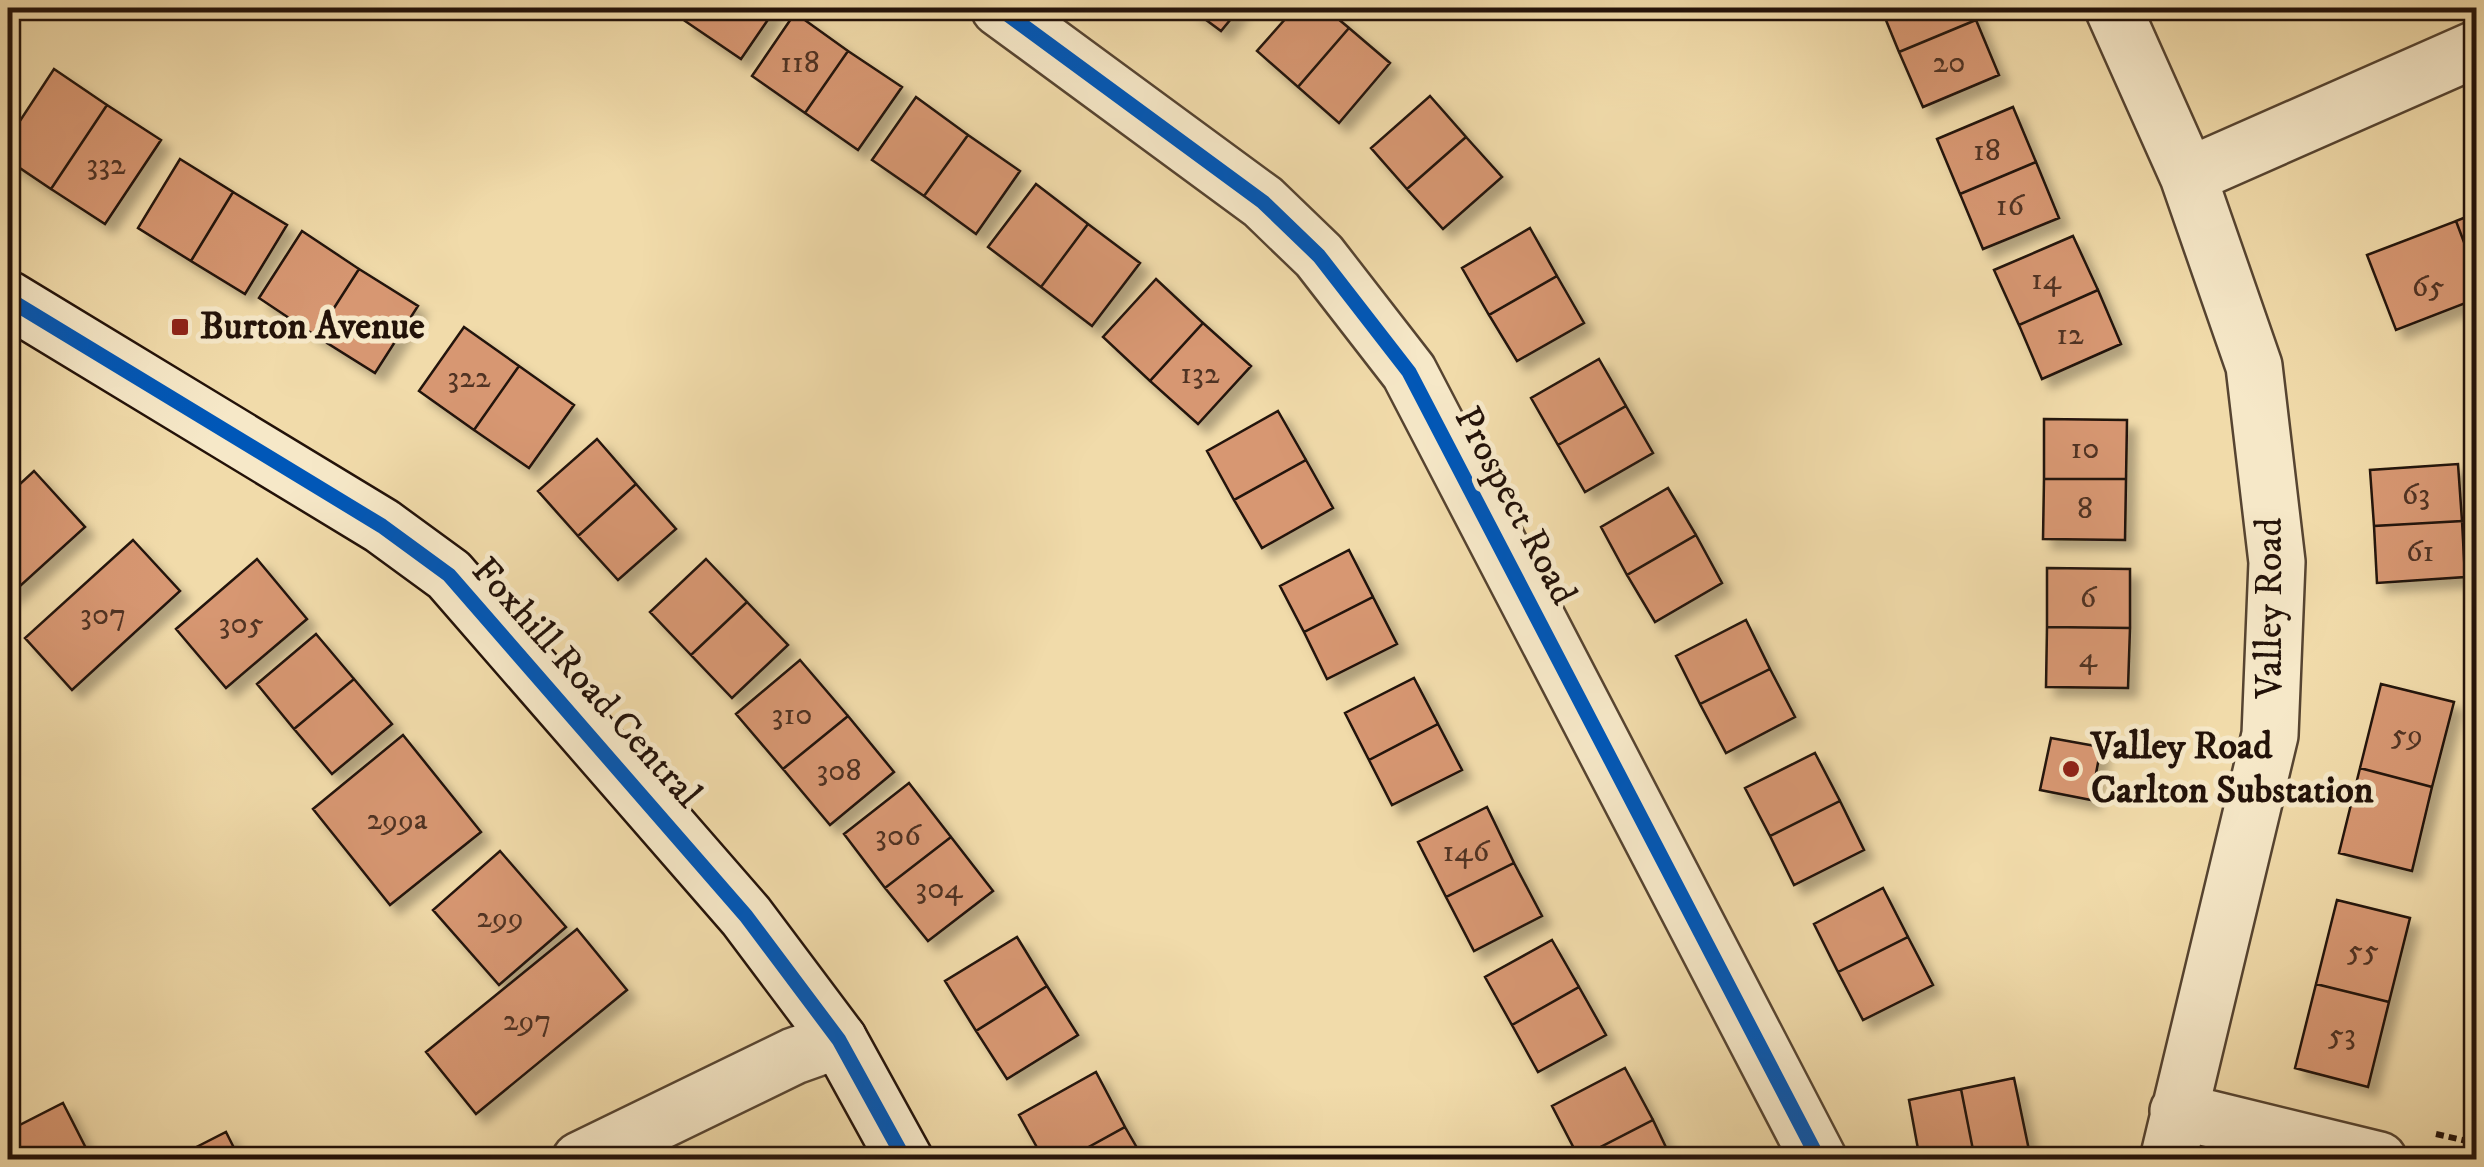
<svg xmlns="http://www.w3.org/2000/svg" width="2484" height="1167" font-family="'IM FELL DW Pica',serif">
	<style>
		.building { fill: #d79772; stroke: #231209; stroke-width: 2.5; filter: url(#shadow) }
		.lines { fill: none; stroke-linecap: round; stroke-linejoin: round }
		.street-casing { stroke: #564431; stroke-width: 60 }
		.secondary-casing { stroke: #231209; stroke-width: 60 }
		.path { stroke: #231209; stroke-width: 6; stroke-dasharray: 8 5; stroke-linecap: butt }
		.street { stroke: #f6e8c8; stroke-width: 55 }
		.secondary { stroke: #f6e8c8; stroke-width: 55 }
		.cycleway-casing { stroke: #f6e8c8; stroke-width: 21 }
		.cycleway { stroke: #0057b8; stroke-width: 15 }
		.poi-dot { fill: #8f2418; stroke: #f6e8c8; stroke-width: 4 }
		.labels { text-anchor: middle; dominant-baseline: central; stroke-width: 10; stroke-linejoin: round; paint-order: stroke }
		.number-label { font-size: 32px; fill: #503323 }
		.poi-label { font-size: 38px; font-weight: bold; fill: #231209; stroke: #f6e8c8; text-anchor: start }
		.street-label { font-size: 38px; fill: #231209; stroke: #f6e8c8 }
	</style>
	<defs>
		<filter id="shadow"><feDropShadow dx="9" dy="9" stdDeviation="5" flood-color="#0004"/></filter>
	</defs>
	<rect width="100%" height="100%" fill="#f1dbaa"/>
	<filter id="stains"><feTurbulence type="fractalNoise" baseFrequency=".002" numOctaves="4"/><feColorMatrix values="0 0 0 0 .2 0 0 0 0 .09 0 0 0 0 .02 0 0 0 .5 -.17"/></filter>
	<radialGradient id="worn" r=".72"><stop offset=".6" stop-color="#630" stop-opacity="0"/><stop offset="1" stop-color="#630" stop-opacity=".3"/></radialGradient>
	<!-- building -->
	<path class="building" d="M694,8h82l-35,51 -56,-38z
		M1190,8h50l-19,23z
		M1295,8h30l24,20 -51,59 -41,-36z
		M1881,8h90l5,12 -77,32z
		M795,13l53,38 -43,62 -53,-37z
		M1976,20l23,55 -76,32 -24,-55z
		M1349,28l41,35 -51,60 -41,-36z
		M848,51l54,36 -44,63 -53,-37z
		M54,69l53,36 -56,84 -43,-29v-21z
		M1430,96l36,41 -59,52 -36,-41z
		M916,97l52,38 -44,61 -52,-36z
		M107,105l54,35 -56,84 -54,-35z
		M2013,107l23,55 -76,32 -23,-55z
		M968,135l52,36 -44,63 -52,-38z
		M1466,137l36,40 -59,52 -36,-40z
		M180,159l53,33 -42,69 -53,-33z
		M2036,162l23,56 -76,31 -23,-55z
		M1036,184l52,40 -47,63 -53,-40z
		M233,192l54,33 -42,69 -54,-33z
		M2476,213v61l-20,-53z
		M2456,221l20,53v25l-80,31 -29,-75z
		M1088,224l52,39 -48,63 -51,-39z
		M1530,228l27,48 -68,39 -27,-47z
		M302,231l57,38 -43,67 -57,-38z
		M2073,236l25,54 -79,35 -25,-55z
		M359,269l59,37 -43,67 -59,-37z
		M1557,276l27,47 -67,38 -28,-46z
		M1156,279l47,44 -53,58 -47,-44z
		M2098,290l23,54 -79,35 -23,-54z
		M1203,323l48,43 -53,58 -48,-43z
		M464,327l55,39 -45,64 -55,-39z
		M1599,359l27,47 -68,39 -27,-47z
		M519,366l55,39 -45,63 -55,-38z
		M1626,406l27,47 -68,39 -27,-47z
		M1278,411l28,49 -72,40 -27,-49z
		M2044,419l83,1 -1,59h-82z
		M597,439l39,45 -58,52 -40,-45z
		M1306,460l27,48 -71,40 -28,-48z
		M2458,464l4,57 -88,5 -4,-56z
		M34,471l51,56 -77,70v-102z
		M2044,479h82l-1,61 -82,-1z
		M636,484l40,45 -58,51 -40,-44z
		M1668,488l28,47 -69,40 -26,-48z
		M2462,521l3,56 -88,6 -3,-57z
		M1696,535l26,48 -67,39 -28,-47z
		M133,540l47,51 -108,99 -47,-52z
		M1349,550l24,47 -69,35 -24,-46z
		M257,559l50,60 -81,69 -50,-59z
		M706,559l41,43 -56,53 -41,-43z
		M2047,568l83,1v59l-83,-1z
		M1373,597l24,47 -70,35 -23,-47z
		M747,602l41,43 -56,53 -41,-43z
		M1746,620l24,49 -70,35 -24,-48z
		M2047,627l83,1 -2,60 -82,-1z
		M316,634l38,45 -60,50 -37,-45z
		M800,660l48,56 -65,53 -47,-55z
		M1770,669l25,48 -69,36 -26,-49z
		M1414,678l24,46 -69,36 -24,-47z
		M354,679l38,45 -60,50 -38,-45z
		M2381,684l73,18 -22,85 -72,-19z
		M848,716l46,56 -64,53 -47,-56z
		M1438,724l24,46 -70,35 -23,-45z
		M403,735l78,97 -91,73 -77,-96z
		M2051,738l50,9 -10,53 -51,-10z
		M1815,753l25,48 -70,35 -25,-48z
		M2360,768l72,19 -20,84 -73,-18z
		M909,783l42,54 -66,51 -41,-54z
		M1840,801l24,49 -70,35 -24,-49z
		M1487,807l27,56 -68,34 -28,-55z
		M951,837l42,54 -65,50 -43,-53z
		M500,851l66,76 -67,58 -66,-75z
		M1514,863l28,53 -68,35 -28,-54z
		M1883,888l25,49 -70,35 -24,-48z
		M2337,900l73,18 -21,84 -73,-18z
		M577,929l50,61 -151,124 -50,-62z
		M1017,937l30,49 -71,45 -31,-50z
		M1908,937l25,48 -70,35 -25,-48z
		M1552,940l27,47 -67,38 -27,-48z
		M2316,984l73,18 -21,85 -73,-19z
		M1047,986l31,49 -71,44 -31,-48z
		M1579,987l27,48 -68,37 -26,-47z
		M1625,1068l28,52 -74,38 -27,-52z
		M1096,1072l29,55 -60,33h-21l-25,-45z
		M2014,1078l16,77 -55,5 -14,-71z
		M1961,1089l14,71h-55l-11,-60z
		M63,1103l29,57h-84v-29z
		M1653,1120l19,40 -93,-2z
		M1125,1127l19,33h-79z
		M226,1132l14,28h-64l-1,-2z"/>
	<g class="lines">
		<!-- street casing -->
		<g class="street-casing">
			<path id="street" d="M999,8l264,194 56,54 90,116 410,788
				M2113,8l75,168 66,190 23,196 -7,173 -102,425
				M2188,176l288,-127
				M2178,1111l201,49
				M580,1160l214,-104 45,-16"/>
		</g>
		<!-- secondary casing -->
		<g class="secondary-casing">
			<path id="secondary" d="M8,299l374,227 67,49 297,341 93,124 66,120"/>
		</g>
		<!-- path -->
		<path class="path" d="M2436,1134l40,9"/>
		<!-- street -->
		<use href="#street" class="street"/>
		<!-- secondary -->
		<use href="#secondary" class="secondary"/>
		<!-- cycleway casing -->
		<g class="cycleway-casing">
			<path id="cycleway" d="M999,8l264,194 56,54 90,116 410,788
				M8,299l374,227 67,49 297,341 93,124 66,120"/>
		</g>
		<!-- cycleway -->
		<use href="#cycleway" class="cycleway"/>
	</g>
	<!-- markers -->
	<g class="poi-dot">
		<rect x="170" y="317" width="20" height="20" rx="5"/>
		<circle cx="2071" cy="769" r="10"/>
	</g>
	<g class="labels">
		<!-- number labels -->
		<g class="number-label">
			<text x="800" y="63">118</text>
			<text x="1949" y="63">20</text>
			<text x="1987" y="151">18</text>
			<text x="106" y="165">332</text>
			<text x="2010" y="206">16</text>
			<text x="2046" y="280">14</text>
			<text x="2428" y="287">65</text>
			<text x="2070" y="335">12</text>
			<text x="1200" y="374">132</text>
			<text x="469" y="378">322</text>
			<text x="2085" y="449">10</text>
			<text x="2416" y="495">63</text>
			<text x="2085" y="509">8</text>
			<text x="2420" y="552">61</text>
			<text x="2088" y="598">6</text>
			<text x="103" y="615">307</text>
			<text x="241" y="624">305</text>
			<text x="2088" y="658">4</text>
			<text x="792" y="715">310</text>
			<text x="2407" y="735">59</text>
			<text x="839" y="771">308</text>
			<text x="397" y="820">299a</text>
			<text x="898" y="836">306</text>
			<text x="1466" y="852">146</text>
			<text x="939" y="889">304</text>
			<text x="500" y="918">299</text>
			<text x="2363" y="951">55</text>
			<text x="527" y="1021">297</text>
			<text x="2342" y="1035">53</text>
		</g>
		<!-- poi labels -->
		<g class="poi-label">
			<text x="200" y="327">Burton Avenue</text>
			<text x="2091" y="747">Valley Road<tspan x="2091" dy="44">Carlton Substation</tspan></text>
		</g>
		<!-- street labels -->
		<g class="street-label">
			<text transform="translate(1515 506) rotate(62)">Prospect Road</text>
			<text transform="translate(2270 608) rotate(-90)">Valley Road</text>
			<text transform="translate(586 683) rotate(48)">Foxhill Road Central</text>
		</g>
	</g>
	<!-- margin -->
	<rect width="2484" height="1167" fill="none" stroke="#f1dbaa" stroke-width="40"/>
	<rect x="10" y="10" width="2464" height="1147" fill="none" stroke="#231209" stroke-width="5"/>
	<rect x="20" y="20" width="2444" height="1127" fill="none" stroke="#231209" stroke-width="2.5"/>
	<rect width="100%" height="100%" filter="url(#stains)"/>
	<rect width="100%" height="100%" fill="url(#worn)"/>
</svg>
